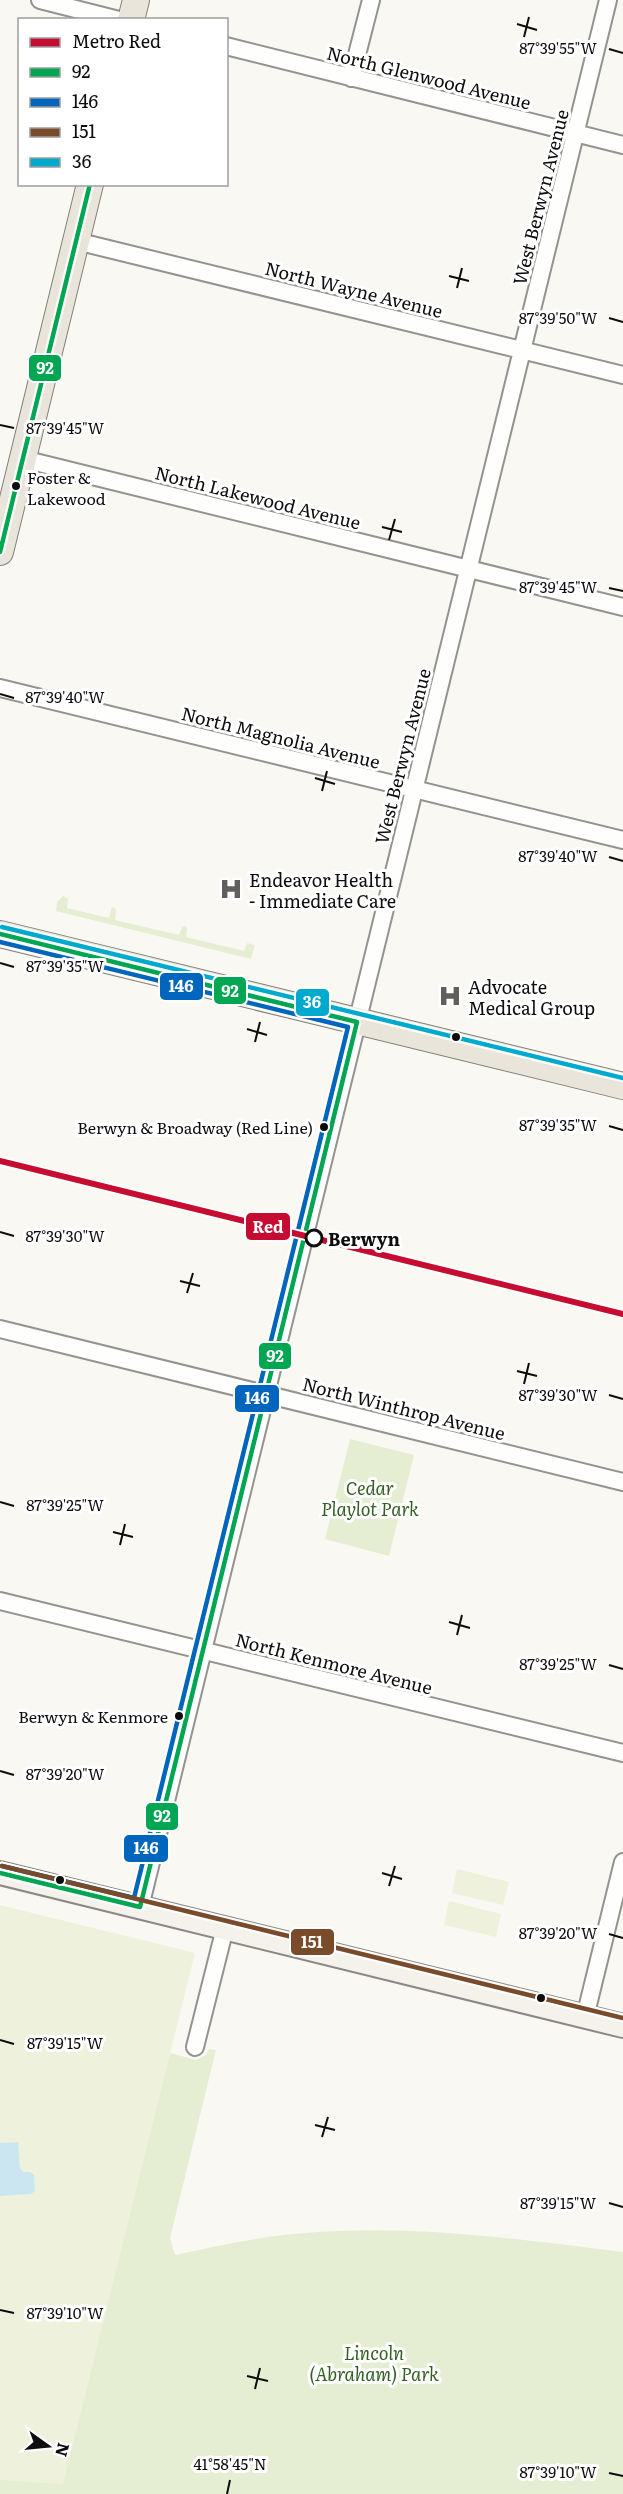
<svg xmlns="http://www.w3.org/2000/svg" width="623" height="2494" font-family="Literata,serif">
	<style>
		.green { fill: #e5eed3 }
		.pitch { fill: #eef2dd }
		.water { fill: #cbe6f1 }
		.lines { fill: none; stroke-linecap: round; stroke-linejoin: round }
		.street-casing { stroke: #949390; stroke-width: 20 }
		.secondary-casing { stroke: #8a8987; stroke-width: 26 }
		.primary-casing { stroke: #81807d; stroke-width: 28 }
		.street { stroke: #fefefd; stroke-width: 16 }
		.secondary { stroke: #f4f2ea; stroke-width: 22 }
		.primary { stroke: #eae5da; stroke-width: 26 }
		.bus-1-casing { stroke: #fff; stroke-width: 9 }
		.bus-2-casing { stroke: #fff; stroke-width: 9 }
		.bus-3-casing { stroke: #fff; stroke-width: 9 }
		.bus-4-casing { stroke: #fff; stroke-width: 9 }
		.bus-1 { stroke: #00a651; stroke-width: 4.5 }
		.bus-2 { stroke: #0065bd; stroke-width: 4.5 }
		.bus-3 { stroke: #7a4b2a; stroke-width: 4.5 }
		.bus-4 { stroke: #00a9ce; stroke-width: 4.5 }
		.metro-1-casing { stroke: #fff; stroke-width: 10 }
		.metro-1 { stroke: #c60c30; stroke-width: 6 }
		.ticks { fill: none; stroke: #0d0d0d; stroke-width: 2 }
		.bus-dot { fill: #0d0d0d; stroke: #fff; stroke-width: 2 }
		.stop-dot { fill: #fff; stroke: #0d0d0d; stroke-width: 3 }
		.labels { text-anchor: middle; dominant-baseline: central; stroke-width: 6; stroke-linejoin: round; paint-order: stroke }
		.bus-label { font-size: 16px; fill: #0d0d0d; stroke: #fff; text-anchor: end }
		.street-label { font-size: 18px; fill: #0d0d0d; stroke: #fff }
		.poi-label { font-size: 18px; fill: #0d0d0d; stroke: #fff; text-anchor: start }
		.stop-label { font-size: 18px; font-weight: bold; fill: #0d0d0d; stroke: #fff; text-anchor: start }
		.park-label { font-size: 18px; font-style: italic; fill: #335f23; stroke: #fff }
		.ticks-label { font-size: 15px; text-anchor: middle; fill: #0d0d0d; stroke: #fff; stroke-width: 6; stroke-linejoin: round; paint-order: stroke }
		.line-badge { stroke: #fff; stroke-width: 2 }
		.badge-label { font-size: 16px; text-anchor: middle; font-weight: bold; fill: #fff }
	</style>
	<rect width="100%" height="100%" fill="#faf8f2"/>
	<!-- green -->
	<path class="green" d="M63,896l5,3 -1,9 42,10 3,-11 4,2 -1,11 64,15 3,-8 3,-1 2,2 -1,9 58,14 3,-8 8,2 -4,14 -195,-48 1,-9z
		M350,1439l64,16 -25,101 -64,-17z
		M183,2001l-13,52 26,7 10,-5 3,-6 7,1 -46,188 5,17c43,-9 86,-19 130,-22 105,-9 214,6 318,19v242h-623v-197l116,-28z"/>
	<!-- pitch -->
	<path class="pitch" d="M457,1869l52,13 -6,23 -51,-12z
		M449,1901l52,13 -5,23 -52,-12z
		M0,1905l195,48 -132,531 -63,-4z"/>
	<!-- water -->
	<path class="water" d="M18,2142l2,26 3,4h7l4,3 1,16 -4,3 -31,2v-53z"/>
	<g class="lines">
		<!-- street casing -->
		<g class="street-casing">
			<path id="street" d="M40,0l79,20
				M226,46l397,99
				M351,78l20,-78
				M76,241l547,134
				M23,459l600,148
				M0,688l623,152
				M0,1329l623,153
				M0,1601l623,152
				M140,1907l468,-1907
				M585,2017l38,-155
				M195,2047l30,-119"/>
		</g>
		<!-- secondary casing -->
		<g class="secondary-casing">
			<path id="secondary" d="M0,1873l623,153"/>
		</g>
		<!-- primary casing -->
		<g class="primary-casing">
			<path id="primary" d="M131,20l5,-20
				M0,552l90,-368
				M0,934l623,152"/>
		</g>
		<!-- street -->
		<use href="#street" class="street"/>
		<!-- secondary -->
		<use href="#secondary" class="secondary"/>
		<!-- primary -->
		<use href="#primary" class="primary"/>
		<!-- bus-1 casing -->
		<g class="bus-1-casing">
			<path id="bus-1" d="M0,552l90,-368
				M0,934l357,88 -217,885 -140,-34"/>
		</g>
		<!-- bus-2 casing -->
		<g class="bus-2-casing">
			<path id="bus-2" d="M0,942l348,85 -214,871 -132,-32"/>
		</g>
		<!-- bus-3 casing -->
		<g class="bus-3-casing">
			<path id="bus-3" d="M2,1866l621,152"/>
		</g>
		<!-- bus-4 casing -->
		<g class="bus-4-casing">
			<path id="bus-4" d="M2,927l621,151"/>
		</g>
		<!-- bus-1 -->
		<use href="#bus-1" class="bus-1"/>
		<!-- bus-2 -->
		<use href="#bus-2" class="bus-2"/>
		<!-- bus-3 -->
		<use href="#bus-3" class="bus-3"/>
		<!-- bus-4 -->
		<use href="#bus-4" class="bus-4"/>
		<!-- metro-1 casing -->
		<g class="metro-1-casing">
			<path id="metro-1" d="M0,1161l623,153"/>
		</g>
		<!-- metro-1 -->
		<use href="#metro-1" class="metro-1"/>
	</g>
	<!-- ticks -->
	<path class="ticks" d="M517,24l20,6M524,37l5,-20M609,49l14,4M449,276l20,5M457,288l5,-20M609,318l14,4M0,425l14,3M382,527l20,5M389,540l6,-21M609,588l14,3M0,694l14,4M315,778l20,6M322,791l5,-20M609,857l14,4M0,963l14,4M247,1029l20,6M255,1042l5,-20M609,1126l14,4M0,1232l14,4M180,1281l20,5M187,1293l6,-20M517,1371l20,5M524,1384l5,-21M609,1395l14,4M0,1502l14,4M113,1532l20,5M120,1545l5,-21M449,1622l21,6M457,1635l5,-20M609,1665l14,4M0,1771l14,4M382,1873l20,6M389,1886l6,-20M609,1934l14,4M0,2040l14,4M315,2125l20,5M322,2137l6,-20M609,2203l14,4M0,2310l14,3M247,2376l21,5M255,2389l5,-21M609,2473l14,3M227,2494l3,-14"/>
	<!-- icons -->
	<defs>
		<g id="hospital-bare" transform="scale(1.8)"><path d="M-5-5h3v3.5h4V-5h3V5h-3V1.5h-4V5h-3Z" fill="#605f5d" stroke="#fff" stroke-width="2.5" paint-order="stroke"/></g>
	</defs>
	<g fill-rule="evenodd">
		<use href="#hospital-bare" x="231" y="889"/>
		<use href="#hospital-bare" x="450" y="996"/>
	</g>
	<!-- markers -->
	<g class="bus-dot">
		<circle cx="16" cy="486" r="5"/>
		<circle cx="456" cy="1037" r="5"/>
		<circle cx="324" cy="1127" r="5"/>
		<circle cx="179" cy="1716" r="5"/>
		<circle cx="60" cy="1880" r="5"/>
		<circle cx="541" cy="1998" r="5"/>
	</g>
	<circle class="stop-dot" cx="314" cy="1238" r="8"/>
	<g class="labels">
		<!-- bus labels -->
		<g class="bus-label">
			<text x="27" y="477" text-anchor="start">Foster &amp;<tspan x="27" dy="21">Lakewood</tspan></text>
			<text x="313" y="1127">Berwyn &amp; Broadway (Red Line)</text>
			<text x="168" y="1716">Berwyn &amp; Kenmore</text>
		</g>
		<!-- street labels -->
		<g class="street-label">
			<text transform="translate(429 77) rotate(14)">North Glenwood Avenue</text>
			<text transform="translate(540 197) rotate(-76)">West Berwyn Avenue</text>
			<text transform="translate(354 289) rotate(14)">North Wayne Avenue</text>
			<text transform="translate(258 497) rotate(14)">North Lakewood Avenue</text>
			<text transform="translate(281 737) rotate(14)">North Magnolia Avenue</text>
			<text transform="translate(402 756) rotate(-76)">West Berwyn Avenue</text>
			<text transform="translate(404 1408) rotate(14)">North Winthrop Avenue</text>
			<text transform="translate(334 1663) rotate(14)">North Kenmore Avenue</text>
		</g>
		<!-- poi labels -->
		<g class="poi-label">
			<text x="249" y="879">Endeavor Health<tspan x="249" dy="21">- Immediate Care</tspan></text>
			<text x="468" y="986">Advocate<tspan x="468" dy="21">Medical Group</tspan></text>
		</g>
		<!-- stop labels -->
		<g class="stop-label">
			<text x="328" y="1238">Berwyn</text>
		</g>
		<!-- park labels -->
		<g class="park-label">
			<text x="370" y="1487">Cedar<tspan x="370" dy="21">Playlot Park</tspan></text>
			<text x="374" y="2352">Lincoln<tspan x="374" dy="21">(Abraham) Park</tspan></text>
		</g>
	</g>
	<g class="ticks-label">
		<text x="558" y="54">87°39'55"W</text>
		<text x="558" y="324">87°39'50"W</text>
		<text x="65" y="434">87°39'45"W</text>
		<text x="558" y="593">87°39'45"W</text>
		<text x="65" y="703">87°39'40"W</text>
		<text x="558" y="862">87°39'40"W</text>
		<text x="65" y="972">87°39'35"W</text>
		<text x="558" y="1131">87°39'35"W</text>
		<text x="65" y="1242">87°39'30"W</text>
		<text x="558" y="1401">87°39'30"W</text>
		<text x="65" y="1511">87°39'25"W</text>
		<text x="558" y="1670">87°39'25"W</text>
		<text x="65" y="1780">87°39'20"W</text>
		<text x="558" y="1939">87°39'20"W</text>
		<text x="65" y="2049">87°39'15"W</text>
		<text x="558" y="2209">87°39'15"W</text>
		<text x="65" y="2319">87°39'10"W</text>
		<text x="230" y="2470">41°58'45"N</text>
		<text x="558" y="2478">87°39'10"W</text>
	</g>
	<g class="line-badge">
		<rect x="28" y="354" width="34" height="28" rx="6" fill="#00a651"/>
		<rect x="159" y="972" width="45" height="29" rx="6" fill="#0065bd"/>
		<rect x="213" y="976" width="34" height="29" rx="6" fill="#00a651"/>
		<rect x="295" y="988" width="35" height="29" rx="6" fill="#00a9ce"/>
		<rect x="245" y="1212" width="46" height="29" rx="6" fill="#c60c30"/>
		<rect x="258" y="1342" width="34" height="28" rx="6" fill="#00a651"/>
		<rect x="234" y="1384" width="46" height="29" rx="6" fill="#0065bd"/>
		<rect x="145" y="1802" width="34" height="29" rx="6" fill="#00a651"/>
		<rect x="123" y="1834" width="46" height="29" rx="6" fill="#0065bd"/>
		<rect x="290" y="1928" width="45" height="28" rx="6" fill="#7a4b2a"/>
	</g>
	<g class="badge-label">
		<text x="45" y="374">92</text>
		<text x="181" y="992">146</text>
		<text x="230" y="997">92</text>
		<text x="312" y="1008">36</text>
		<text x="268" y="1233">Red</text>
		<text x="275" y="1362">92</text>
		<text x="257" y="1404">146</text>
		<text x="162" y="1822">92</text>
		<text x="146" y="1854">146</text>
		<text x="312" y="1948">151</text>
	</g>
	<!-- legend -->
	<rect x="18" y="18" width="210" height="168" fill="#ffffff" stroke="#9e9e9e" stroke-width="1.5"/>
	<rect x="30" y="38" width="30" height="9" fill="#c60c30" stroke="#9e9e9e" stroke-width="1.5"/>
	<text x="72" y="48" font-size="18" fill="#0d0d0d">Metro Red</text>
	<rect x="30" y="68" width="30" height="9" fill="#00a651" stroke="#9e9e9e" stroke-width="1.5"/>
	<text x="72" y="78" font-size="18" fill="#0d0d0d">92</text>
	<rect x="30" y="98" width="30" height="9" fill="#0065bd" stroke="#9e9e9e" stroke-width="1.5"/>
	<text x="72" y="108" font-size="18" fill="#0d0d0d">146</text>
	<rect x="30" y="128" width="30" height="9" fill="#7a4b2a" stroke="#9e9e9e" stroke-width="1.5"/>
	<text x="72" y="138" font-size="18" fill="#0d0d0d">151</text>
	<rect x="30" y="158" width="30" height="9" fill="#00a9ce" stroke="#9e9e9e" stroke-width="1.5"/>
	<text x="72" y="168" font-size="18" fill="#0d0d0d">36</text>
	<!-- north arrow -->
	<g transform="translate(48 2446) rotate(105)" stroke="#ffffff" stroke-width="4.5" paint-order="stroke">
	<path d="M0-4.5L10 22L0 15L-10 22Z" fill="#0d0d0d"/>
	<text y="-9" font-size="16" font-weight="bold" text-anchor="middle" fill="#0d0d0d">N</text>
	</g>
</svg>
